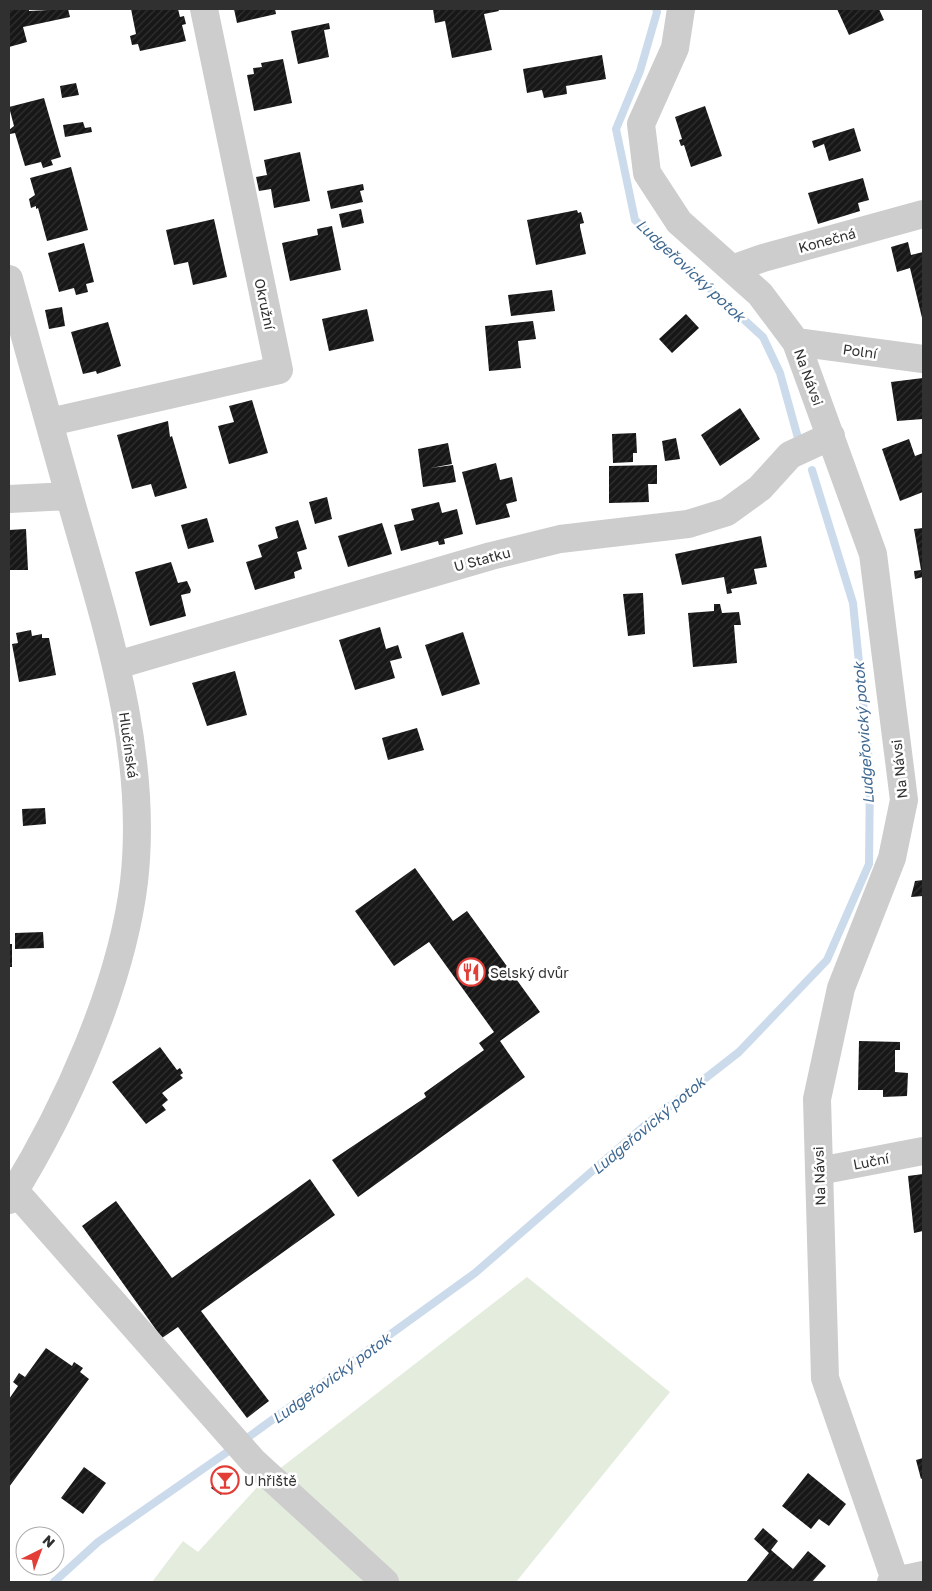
<svg xmlns="http://www.w3.org/2000/svg" width="932" height="1591" font-family="'Golos Text',sans-serif">
	<style>
		.green { fill: #e4ecde }
		.lines { fill: none; stroke-linecap: round; stroke-linejoin: round }
		.stream { stroke: #cbdbec; stroke-width: 8 }
		.building { fill: url(#building-hatch) }
		.minor { stroke: #cdcdcd; stroke-width: 28 }
		.labels { text-anchor: middle; dominant-baseline: central; stroke-width: 5; stroke-linejoin: round; paint-order: stroke }
		.street-label { font-size: 14px; fill: #303030; stroke: #fff }
		.poi-label { font-size: 14px; fill: #303030; stroke: #fff; text-anchor: start }
		.water-label { font-size: 15px; font-style: italic; fill: #3f6891; stroke: #fff }
	</style>
	<defs>
		<pattern id="building-hatch" width="6" height="6" patternUnits="userSpaceOnUse" patternTransform="scale(1.25)"><rect width="6" height="6" fill="#171717"/><path d="M-1 1l2-2M0 6l6-6M5 7l2-2" fill="none" stroke="#303030"/></pattern>
	</defs>
	<rect width="100%" height="100%" fill="#fff"/>
	<!-- green -->
	<path class="green" d="M527,1277l143,115 -154,190h-364l31,-41 15,11 62,-68z"/>
	<g class="lines">
		<!-- stream -->
		<path class="stream" d="M656,9l1,3 -17,59 -24,58 19,91 128,117 17,36 18,65
			M54,1582l44,-40 145,-101 232,-168 168,-146 96,-75 88,-92 42,-96 1,-92 -17,-169 -41,-133"/>
	</g>
	<!-- building -->
	<path class="building" d="M9,9h20v2l39,-2 2,8 -47,10 4,15 -18,5z
		M131,9h47l2,8 4,-1 2,8 -4,1 4,16 -46,10 -2,-7 -6,1 -2,-9 6,-2z
		M234,9h41l1,5 -39,9z
		M433,9h65l1,2 -15,3 8,36 -40,8 -7,-37 -10,2z
		M837,9h42l5,11 -35,15z
		M329,23l1,6 -6,1 5,27 -31,7 -7,-33z
		M602,55l4,24 -40,7 1,8 -23,4 -2,-8 -15,3 -4,-24z
		M283,59l9,44 -38,8 -7,-36 7,-1 -1,-6 9,-1 -1,-4z
		M76,83l3,12 -17,3 -2,-12z
		M44,98l17,59 -10,3 2,5 -10,3 -2,-6 -16,4 -10,-33 -5,1 -1,-4 5,-4 -5,-19z
		M705,106l17,50 -31,11 -7,-22 -3,1 -2,-6 3,-1 -7,-22z
		M83,122l2,6 6,-1 1,5 -27,5 -2,-12z
		M854,128l7,23 -32,10 -5,-17 -10,4 -2,-7z
		M300,152l10,49 -36,7 -3,-19 -12,2 -3,-14 11,-2 -3,-15z
		M71,167l17,63 -41,11 -9,-33 -2,1v-3l-5,2 -2,-9 6,-4 -5,-17z
		M863,178l6,22 -11,3 2,8 -42,13 -10,-31z
		M363,184l1,6 -4,1 3,11 -32,7 -4,-18z
		M361,209l3,14 -22,5 -3,-14z
		M577,210l1,3 3,-1 3,11 -4,1v3l6,27 -50,11 -9,-45z
		M214,219l13,58 -34,8 -5,-23 -14,3 -8,-35z
		M332,226l9,44 -51,11 -8,-38 36,-8 -1,-6z
		M908,242l3,13 12,-3v70l-13,-54 -13,4 -6,-25z
		M84,243l10,39 -8,2 2,8 -12,3 -2,-7 -15,4 -11,-39z
		M552,290l3,21 -44,5 -3,-21z
		M62,307l3,19 -16,3 -4,-19z
		M367,309l7,32 -45,10 -7,-32z
		M686,314l13,14 -27,25 -13,-14z
		M533,321l3,18 -18,2 3,27 -32,3 -4,-45z
		M108,322l13,44 -24,8 -1,-3 -13,3 -12,-42z
		M923,378v41l-26,2 -6,-39z
		M252,400l16,53 -39,11 -11,-38 16,-4 -5,-16z
		M740,408l20,31 -40,27 -19,-31z
		M168,421l2,16 2,-1 15,52 -32,9 -4,-13 -19,5 -15,-54z
		M636,433l1,20h-4v9l-20,1 -1,-29z
		M676,438l4,21 -15,2 -3,-20z
		M909,439l6,17 8,-3v39l-23,9 -18,-52z
		M448,443l4,21 -21,4 22,-3 3,17 -33,5 -5,-38z
		M496,463l4,17 12,-3 5,24 -11,3 4,13 -34,8 -14,-53z
		M657,465v19h-9l1,18 -40,1v-37z
		M327,497l5,22 -17,5 -6,-22z
		M439,502l3,11 15,-4 6,25 -19,5 1,5 -6,1 -1,-4 -37,10 -7,-26 20,-5 -3,-11z
		M207,518l7,24 -26,7 -7,-24z
		M298,520l9,29 -10,3 5,17 -8,3 1,6 -40,12 -9,-28 16,-5 -4,-12 20,-7 -3,-11z
		M382,523l10,31 -44,13 -10,-31z
		M923,528v49l-8,2 -1,-8 7,-1 -7,-41z
		M26,529l2,41h-19v-40z
		M761,536l6,31 -13,2 3,15 -26,5 1,4 -5,1 -3,-17 -42,8 -7,-31z
		M171,562l7,21 9,-2 4,9 -1,3 -9,2 5,21 -36,10 -15,-54z
		M643,593l2,41 -17,2 -5,-42z
		M714,604h6l2,9 17,-1 2,13h-7l3,38 -44,4 -5,-54 26,-2z
		M380,627l6,22 12,-4 4,13 -12,3 5,17 -40,12 -16,-50z
		M31,630l1,6 10,-2v4h7l7,37 -37,7 -7,-38 6,-1 -2,-10z
		M463,632l17,52 -38,12 -17,-51z
		M235,671l12,44 -40,11 -15,-43z
		M417,728l7,22 -36,10 -6,-22z
		M45,808l1,16 -23,2 -1,-17z
		M415,868l38,53 14,-10 73,101 -40,29 25,36 -167,120 -26,-37 94,-63 -2,-4 60,-43 -5,-7 15,-11 -65,-90 -35,24 -39,-55z
		M923,880v16l-12,1 4,-16z
		M43,932l1,16 -29,1v-16z
		M9,944h3v23h-3z
		M859,1041l41,1v8h-5v22l13,1 -1,23 -24,1v-7h-25z
		M160,1047l17,23 3,-2 3,5 -3,2 3,3 -21,15 6,7 -6,5 4,5 -20,14 -34,-42z
		M923,1174v57l-9,2 -6,-57z
		M310,1179l25,36 -134,96 68,90 -22,17 -69,-91 -16,11 -80,-112 34,-25 56,77z
		M46,1348l26,18 2,-4 9,6 -3,4 9,7 -80,108v-88l9,-13 -5,-4 6,-9 6,4z
		M923,1458v20l-2,1 -5,-19z
		M84,1467l22,16 -23,31 -22,-16z
		M224,1472l9,7 -12,16 -10,-7z
		M808,1473l38,31 -17,22 -10,-7 -8,10 -29,-23z
		M763,1528l15,13 -7,9 22,19 15,-18 18,15 -14,16h-66l23,-29 -15,-14z"/>
	<g class="lines">
		<!-- minor -->
		<path class="minor" d="M681,9l-6,39 -34,76 6,49 32,49 81,72 36,48 77,212 31,246 -12,58 -51,130 -24,111 8,279 70,202
			M732,269l31,-11 160,-44
			M9,279c21,73 40,146 61,219 35,124 79,253 64,384 -13,106 -69,228 -125,318
			M796,342l127,17
			M50,422l229,-52 -75,-361
			M9,499l60,-3
			M117,665l374,-109 69,-17 128,-15 39,-12 33,-24 30,-33 41,-19
			M819,1171l104,-20
			M15,1191l238,270 132,121
			M891,1582l32,-7"/>
	</g>
	<!-- icons -->
	<defs>
		<g id="restaurant-ring" transform="scale(1.4375)"><circle r="9.5" fill="#fff" stroke="#e23d37" stroke-width="1.5"/><path d="M-5-6h1v4h1v-4h1v4h1v-4h1v5L-1.5 .5V6h-2V.5L-5-1ZM5-6V6H3V1.5H1.5Q1.5-4 5-6Z" fill="#e23d37"/></g>
		<g id="bar-ring" transform="scale(1.4375)"><circle r="9.5" fill="#fff" stroke="#e23d37" stroke-width="1.5"/><path d="M-6-5H6L.8 .8V4.5H3.5V6h-7V4.5H-.8V.8Z" fill="#e23d37"/></g>
	</defs>
	<g fill-rule="evenodd">
		<use href="#restaurant-ring" x="471" y="972"/>
		<use href="#bar-ring" x="225" y="1480"/>
	</g>
	<g class="labels">
		<!-- street labels -->
		<g class="street-label">
			<text transform="translate(827 240) rotate(-15)">Konečná</text>
			<text transform="translate(265 304) rotate(78)">Okružní</text>
			<text transform="translate(860 351) rotate(8)">Polní</text>
			<text transform="translate(809 377) rotate(70)">Na Návsi</text>
			<text transform="translate(482 559) rotate(-15)">U Statku</text>
			<text transform="translate(129 745) rotate(82)">Hlučínská</text>
			<text transform="translate(899 769) rotate(-96)">Na Návsi</text>
			<text transform="translate(871 1161) rotate(-11)">Luční</text>
			<text transform="translate(819 1176) rotate(-92)">Na Návsi</text>
		</g>
		<!-- poi labels -->
		<g class="poi-label">
			<text x="490" y="972">Selský dvůr</text>
			<text x="244" y="1480">U hřiště</text>
		</g>
		<!-- water labels -->
		<g class="water-label">
			<text transform="translate(691 270) rotate(43)">Ludgeřovický potok</text>
			<text transform="translate(863 733) rotate(-94)">Ludgeřovický potok</text>
			<text transform="translate(648 1125) rotate(-40)">Ludgeřovický potok</text>
			<text transform="translate(331 1378) rotate(-36)">Ludgeřovický potok</text>
		</g>
	</g>
	<!-- border -->
	<rect width="932" height="1591" fill="none" stroke="#303030" stroke-width="20"/>
	<!-- north arrow -->
	<g transform="translate(40 1551) rotate(42)"><circle r="24" fill="#ffffff" stroke="#acacac"/>
	<path d="M0-4L9 19L0 12L-9 19Z" fill="#e23d37"/>
	<text y="-8" font-size="14" font-weight="bold" text-anchor="middle" fill="#303030">N</text>
	</g>
</svg>
